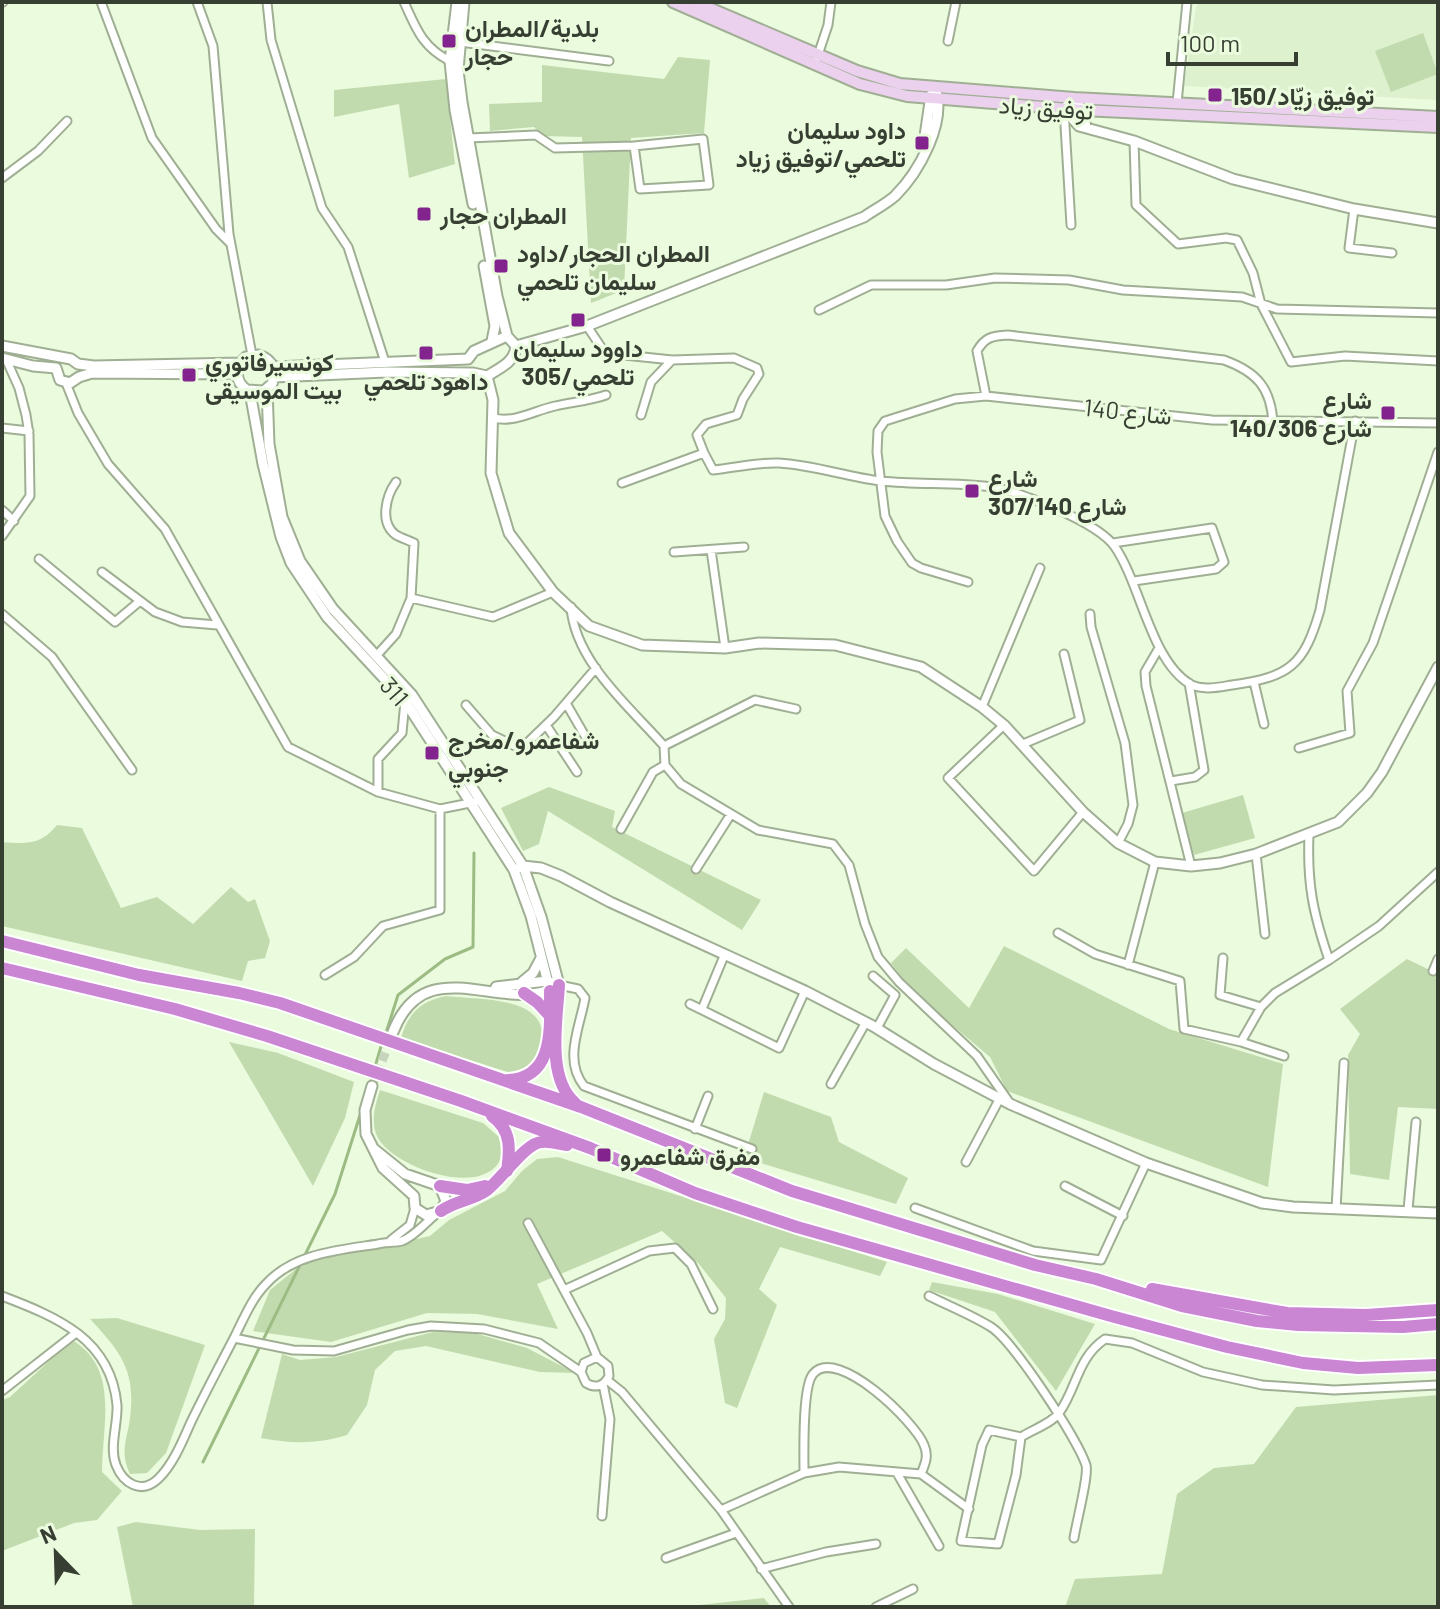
<svg xmlns="http://www.w3.org/2000/svg" width="1440" height="1609" font-family="Barlow,Vazirmatn,sans-serif">
	<style>
		.built { fill: #ddf1ce }
		.green { fill: #c2dbae }
		.lines { fill: none; stroke-linecap: round; stroke-linejoin: round }
		.stream { stroke: #9dbc84; stroke-width: 3 }
		.tertiary-tunnel { stroke: #c6d5bc; stroke-width: 9; stroke-dasharray: 9 4.5; stroke-linecap: butt }
		.minor-casing { stroke: #a0af94; stroke-width: 11 }
		.tertiary-casing { stroke: #a0af94; stroke-width: 13 }
		.secondary-casing { stroke: #a0af94; stroke-width: 14 }
		.trunk-casing { stroke: #fff; stroke-width: 16 }
		.minor { stroke: #fff; stroke-width: 7 }
		.tertiary { stroke: #fff; stroke-width: 9 }
		.secondary { stroke: #ebd1ee; stroke-width: 10 }
		.trunk { stroke: #ca86d3; stroke-width: 12 }
		.poi-dot { fill: #82238e; stroke: #eafbde; stroke-width: 3 }
		.labels { text-anchor: middle; dominant-baseline: central; stroke-width: 6; stroke-linejoin: round; paint-order: stroke }
		.poi-label { font-size: 24px; font-weight: bold; fill: #373e32; stroke: #eafbde; text-anchor: start }
		.street-label { font-size: 24px; fill: #373e32; stroke: #eafbde }
	</style>
	<rect width="100%" height="100%" fill="#eafbde"/>
	<!-- built -->
	<path class="built" d="M1197,2h241v98l-254,-14z"/>
	<!-- green -->
	<path class="green" d="M1423,33l15,41 -47,18 -16,-41z
		M678,57l32,3 -6,73 -73,5 -7,152 -33,13 -9,-166 -39,-1 -9,-9 -44,4 -1,-27 53,-2v-37l122,14z
		M446,79l9,85 -46,14 -10,-74 -65,13v-27z
		M549,787l66,24 -3,16 149,73 -19,30 -194,-119 -9,33 -16,7 -22,-43z
		M1243,795l12,43 -61,17 -12,-42z
		M57,825l25,3 39,80 36,-11 36,27 38,-37 17,15 7,-3 15,42 -5,17 -17,3 -6,20 -240,-55v-84c24,2 39,3 55,-17z
		M1004,946l165,83 114,35 -15,123 -261,-96 -17,-34 -77,-65 -22,-29 15,-15 63,60z
		M1407,959l31,15v135l-40,-2 -9,73 -39,-6 -2,-119 12,-21 -20,-25z
		M446,996c45,5 118,-1 91,68l-14,9h-12l-110,-35c7,-25 20,-37 45,-42z
		M229,1042l49,11 76,29 -9,36 -32,68z
		M380,1090l103,33 16,14c1,7 4,18 0,25 -21,35 -105,5 -121,-24 -8,-15 -3,-33 2,-48z
		M764,1092l67,25 8,25 69,36 -12,26 -152,-46z
		M558,1157l329,105 -7,14 -100,-29 -21,42 18,16 -40,103 -12,-5 -11,-64 11,-20 1,-21 -27,-34 -37,-33 -125,53 21,45 -81,-15 -50,-1 -96,29 -78,-11 17,-41 26,-21 35,-16 68,-10 31,-7 19,-16 56,-29 17,-20 15,-12z
		M932,1282l66,12 97,30 -39,67 -61,-79 -66,-22z
		M117,1318l88,27 -39,108 -19,20 -17,1c-9,-20 -5,-29 -1,-49 8,-51 -5,-70 -39,-106z
		M433,1332l41,1 53,15 48,25 -35,-1 -114,-26 -31,5 -20,19 -8,35 -20,30c-30,9 -55,9 -86,3l21,-84 18,6 36,-3z
		M72,1340c48,28 30,86 30,132l20,19 -25,29 -23,3 -72,28v-151l8,-3z
		M1438,1395v212h-373l10,-28 87,-5 15,-80 37,-26 40,-4 42,-57z
		M136,1522l64,8 55,-1 -1,78h-121l-16,-80z
		M764,1598l7,9h-82l1,-1z"/>
	<g class="lines">
		<!-- stream -->
		<path class="stream" d="M385,1036l13,-41 47,-36 28,-12 1,-94
			M375,1067l7,-24
			M203,1462l132,-268 26,-82"/>
		<!-- tertiary-tunnel -->
		<path class="tertiary-tunnel" d="M372,1086l20,-50"/>
		<!-- minor casing -->
		<g class="minor-casing">
			<path id="minor" d="M2,2h1
				M101,2l51,136 64,91 13,13
				M197,2l16,44 16,188 23,121
				M267,2l4,38 51,168 26,39 37,115
				M404,2c12,26 18,45 46,59
				M948,41l8,-39
				M460,42l149,19
				M817,58l11,-33 3,-23
				M1177,103l10,-101
				M1064,109l7,116
				M468,138l68,-3 19,13 79,-2 69,-7 6,46 -69,4 -6,-43
				M1134,141l2,64 42,39 48,-6 11,2 16,33 8,31 30,58 54,-6 93,5
				M2,178l36,-27 29,-30
				M1354,209l-5,39 43,5
				M819,310l52,-25h75l49,-7 74,2 54,10 119,7 35,12 161,4
				M587,326l18,27 67,7 62,-2 23,10 2,6 -16,25 -6,16 -31,9 -9,11 7,18
				M66,383l12,30 30,51 57,65 123,218 90,45 62,17 35,-7
				M986,396l-9,-45c8,-14 15,-15 31,-16l216,25c33,12 47,28 49,63
				M641,415l10,-33 21,-22
				M493,418c23,5 40,-7 62,-12 17,-4 34,-5 51,-11
				M2,428l27,3
				M396,482c-10,14 -17,41 0,53 5,3 12,5 18,8l-3,55
				M622,483l82,-30 9,17c21,-2 45,-8 66,-7 35,2 68,14 102,18 37,4 74,1 110,6 29,4 108,36 124,60 26,38 36,114 75,137 13,7 29,3 42,1 57,-8 72,-19 88,-75l35,-189
				M2,510l12,11
				M2,536l28,-40 -1,-62 -3,-19 -7,-27 -13,-29
				M1113,543l99,-15 12,34 -8,7 -82,12
				M711,550l14,98
				M674,552l70,-5
				M39,559l76,63 25,-21
				M102,572l53,40 27,10 35,3
				M968,582l-47,-14 -9,-5 -15,-22 -12,-25 -8,-64 1,-21 7,-10 70,-22 31,-3 226,24 226,3
				M571,607c4,55 59,100 93,139l91,-46 41,9
				M2,614l50,43 80,113
				M1090,614l1,13 34,116 5,39 3,23 -5,19 -10,19
				M1159,648l-14,24 1,14 45,180
				M377,655l19,-21 15,-36 82,19 60,-25
				M1254,682l10,42
				M566,703l19,33
				M466,705l26,30 29,14 33,-32 42,-49
				M982,707l58,-139
				M546,725l31,47
				M1004,725l-56,53 86,93 49,-59
				M1023,744l57,-24 -16,-66
				M664,746l1,19 16,19 77,46 75,14 16,21 16,59 13,33 21,25 78,74 32,46
				M1299,748l51,-15 -3,-42 26,-48 65,-191
				M1171,781l24,-4 9,-7 -15,-87
				M378,792v-33l24,-26 3,-32
				M621,829l32,-57 12,-7
				M1309,835c-2,49 4,78 20,125l50,-34 59,-54
				M1256,854l9,80
				M696,869l35,-55
				M1058,933l37,21 85,27 4,48 57,13
				M1223,958l-3,37 41,12
				M1128,965l27,-103
				M1433,971l5,-12
				M325,975l29,-18 29,-31 57,-16v-101
				M873,976l22,19 -18,33
				M559,985l19,4 7,9c-5,29 -22,62 -1,88l168,63
				M690,1004l89,44 26,-57
				M702,1009l22,-53
				M1284,1056l-43,-14 20,-35 14,-14 54,-33
				M831,1084l35,-62
				M695,1129l13,-33
				M966,1162l34,-64
				M1065,1186l58,30
				M915,1208l118,43 68,9 45,-97
				M1336,1209l8,-146
				M1408,1210l8,-88
				M391,1240l19,-15 5,-17
				M564,1290l85,-39 26,-3 16,16 22,45
				M2,1296c55,21 109,43 115,109 1,19 -8,42 -1,60 7,18 25,30 42,14 15,-14 25,-39 33,-57 14,-29 29,-57 44,-86 9,-18 17,-38 31,-52 28,-31 74,-34 112,-40 7,-2 16,-1 24,-3 13,-5 22,-17 33,-26
				M929,1296c20,10 43,19 62,31 22,14 86,111 95,138 3,10 -10,59 -12,73
				M234,1338l59,12 41,1 74,-21 23,-4 53,3 55,14 42,29 5,11c10,6 18,3 23,-7l-1,-10 -11,-9 -10,-24 -59,-110
				M581,1372l3,-9 13,-6
				M607,1380l15,12 99,118 68,97
				M2,1391l74,-58
				M989,1430l32,7 -5,38 -18,69 -37,-3 21,-96z
				M1021,1437c11,-7 31,-14 38,-24 18,-25 18,-55 46,-74l27,4 71,29 59,13 72,5 104,-5
				M897,1473l42,73
				M921,1474l48,35
				M721,1510l83,-37 35,-6 82,7c4,-10 8,-18 3,-29 -8,-22 -87,-100 -111,-71 -11,13 -9,80 -9,99
				M602,1516l8,-97 -7,-35
				M666,1558l70,-25
				M761,1569l65,-17 50,-8
				M876,1607l37,-18"/>
		</g>
		<!-- tertiary casing -->
		<g class="tertiary-casing">
			<path id="tertiary" d="M457,2l-7,59 5,49 18,94
				M464,2l-6,68 4,32 35,194 10,40 9,10
				M1086,127l-4,-17 -8,-12 -10,11 15,17 55,15 99,38 121,30 84,14
				M924,143l7,-48
				M484,266l11,60 -3,15
				M2,346l69,13 7,5 16,2 146,-3 6,-6 13,-2c14,5 18,15 13,29l-8,7 -17,-1c-10,-7 -12,-16 -7,-27
				M516,346l71,-20 277,-109c10,-7 22,-13 31,-21 24,-24 52,-74 40,-108
				M2,358l31,8 23,2
				M274,367l194,-8 6,-8 33,-15
				M56,368l4,12 10,3 9,-6 13,-4 144,1
				M487,376l6,24 -2,73 18,60 44,59 36,34 53,19 83,3 34,-5 76,2 86,22 61,40 23,19 78,86 35,31 37,19 36,4 29,-3 36,-9 82,-32 29,-29 15,-21 56,-105
				M274,377l112,-5 87,1 14,3c13,-8 28,-14 29,-30
				M267,389l2,55 13,73 18,44 33,48 79,86 111,171 18,51 18,68
				M250,392l13,72 18,73 10,26 36,54 78,84 109,169 17,46 19,75
				M514,870l9,-4 18,2 20,8 49,26 195,89 68,35 61,38 76,40 136,59 116,40 31,4 145,6
				M521,983l12,-10 8,-15
				M496,987l51,-6 5,2
				M393,1032c32,-82 105,-20 160,-43
				M372,1086l-7,24 1,24 17,34 31,28 1,12 11,7 15,-4 5,-10 -6,-15 -35,-12 -31,-25"/>
		</g>
		<!-- secondary casing -->
		<g class="secondary-casing">
			<path id="secondary" d="M673,2l187,82 47,12 175,14 356,17
				M695,2l162,69 43,13 174,14 364,19"/>
		</g>
		<!-- trunk casing -->
		<g class="trunk-casing">
			<path id="trunk" d="M2,941l137,34 100,18 41,10 301,104 211,84 243,74 61,14 86,27 75,15 41,4 105,2 35,-3
				M2,968l173,41 92,27 194,65 129,47 105,45 102,34 314,89 116,31 76,16 55,5 80,-3
				M559,985c-2,35 -13,93 16,118
				M524,993l13,9 13,14
				M508,1080c47,-2 42,-53 42,-89
				M492,1116c20,14 18,34 15,55
				M440,1186l27,4 18,-4
				M441,1211c14,-10 32,-11 46,-21 15,-11 39,-48 55,-48 8,-1 17,2 25,3
				M1152,1289l135,24 79,2 72,-5"/>
		</g>
		<!-- minor -->
		<use href="#minor" class="minor"/>
		<!-- tertiary -->
		<use href="#tertiary" class="tertiary"/>
		<!-- secondary -->
		<use href="#secondary" class="secondary"/>
		<!-- trunk -->
		<use href="#trunk" class="trunk"/>
	</g>
	<!-- markers -->
	<g class="poi-dot">
		<rect x="441" y="33" width="16" height="16" rx="4"/>
		<rect x="1207" y="87" width="16" height="16" rx="4"/>
		<rect x="914" y="135" width="16" height="16" rx="4"/>
		<rect x="416" y="206" width="16" height="16" rx="4"/>
		<rect x="493" y="258" width="16" height="16" rx="4"/>
		<rect x="570" y="312" width="16" height="16" rx="4"/>
		<rect x="418" y="345" width="16" height="16" rx="4"/>
		<rect x="181" y="367" width="16" height="16" rx="4"/>
		<rect x="1380" y="405" width="16" height="16" rx="4"/>
		<rect x="964" y="483" width="16" height="16" rx="4"/>
		<rect x="424" y="745" width="16" height="16" rx="4"/>
		<rect x="596" y="1147" width="16" height="16" rx="4"/>
	</g>
	<g class="labels">
		<!-- poi labels -->
		<g class="poi-label">
			<text x="465" y="27">بلدية/المطران<tspan x="465" dy="28">حجار</tspan></text>
			<text x="1231" y="95">توفيق زيّاد/150</text>
			<text x="906" y="129" text-anchor="end">داود سليمان<tspan x="906" dy="28">تلحمي/توفيق زياد</tspan></text>
			<text x="440" y="214">المطران حجار</text>
			<text x="517" y="252">المطران الحجار/داود<tspan x="517" dy="28">سليمان تلحمي</tspan></text>
			<text x="578" y="347" text-anchor="middle">داوود سليمان<tspan x="578" dy="28">تلحمي/305</tspan></text>
			<text x="205" y="361">كونسيرفاتوري<tspan x="205" dy="28">بيت الموسيقى</tspan></text>
			<text x="426" y="380" text-anchor="middle">داهود تلحمي</text>
			<text x="1372" y="399" text-anchor="end">شارع<tspan x="1372" dy="28">140/شارع 306</tspan></text>
			<text x="988" y="477">شارع<tspan x="988" dy="28">307/شارع 140</tspan></text>
			<text x="448" y="739">شفاعمرو/مخرج<tspan x="448" dy="28">جنوبي</tspan></text>
			<text x="620" y="1155">مفرق شفاعمرو</text>
		</g>
		<!-- street labels -->
		<g class="street-label">
			<text transform="translate(1046 107) rotate(4)">توفيق زياد</text>
			<text transform="translate(1128 411) rotate(6)">شارع 140</text>
			<text transform="translate(395 691) rotate(49)">311</text>
		</g>
	</g>
	<!-- border -->
	<rect width="1440" height="1609" fill="none" stroke="#373e32" stroke-width="8"/>
	<!-- north arrow -->
	<g transform="translate(56 1553) rotate(337)" stroke="#eafbde" stroke-width="6" paint-order="stroke">
	<path d="M0-6L14 30L0 20L-14 30Z" fill="#373e32"/>
	<text y="-12" font-size="22" font-weight="bold" text-anchor="middle" fill="#373e32">N</text>
	</g>
	<!-- scale -->
	<path d="M1168 52v12h128v-12" fill="none" stroke="#373e32" stroke-width="4"/>
	<text x="1180" y="52" font-size="24" fill="#373e32" stroke="#eafbde" stroke-width="6" paint-order="stroke">100 m</text>
</svg>
